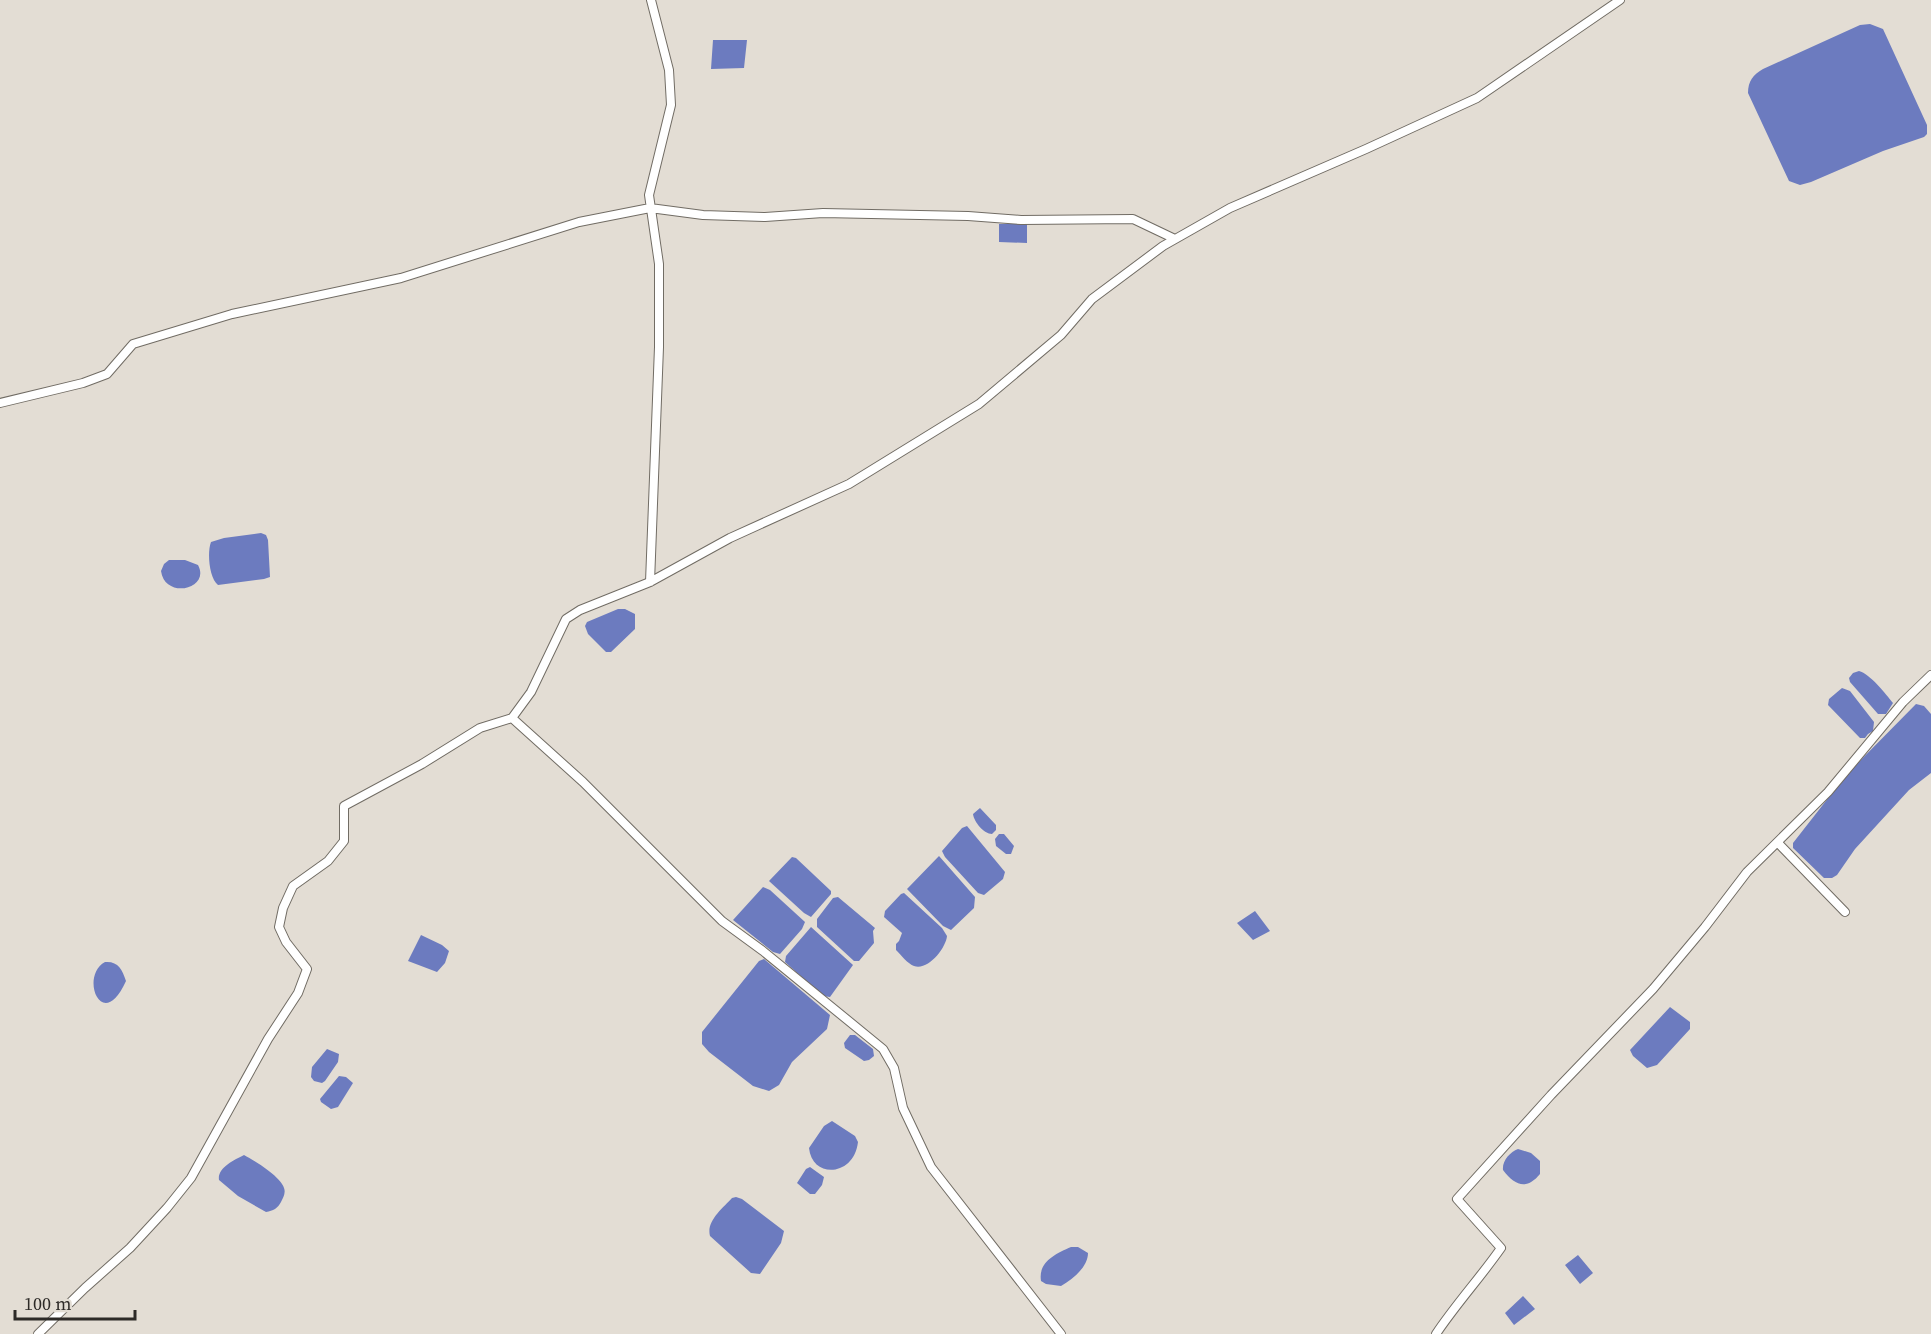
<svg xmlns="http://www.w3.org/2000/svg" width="1931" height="1334" font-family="'Source Serif 4',serif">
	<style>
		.water { fill: #6c7bbf }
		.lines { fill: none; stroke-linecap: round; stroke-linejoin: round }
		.street-casing { stroke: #716c64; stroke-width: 10 }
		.street { stroke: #fff; stroke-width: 8 }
	</style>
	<rect width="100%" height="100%" fill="#e3ddd4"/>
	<!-- water -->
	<path class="water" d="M1870,24l13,5 44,96v9l-3,3 -41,14 -72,31 -11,3 -11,-4 -41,-88c0,-12 5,-18 15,-24l97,-44z
		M713,40h34l-3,28 -33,1z
		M999,224h28v19l-28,-1z
		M261,533l5,2 2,5 2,37 -6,2 -46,6c-9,-7 -11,-33 -7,-43l13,-4z
		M169,560h16l13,5c13,24 -33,35 -37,6l3,-7z
		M618,609h7l10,5v15l-24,23h-5l-18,-18 -3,-8 2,-4z
		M1859,671c11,3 27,23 34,32l-7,11h-8l-28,-32 -1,-4 4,-5z
		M1842,688l8,3 24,31 -1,9 -5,3 -3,4h-5l-32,-33 1,-6z
		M1916,704l8,2 7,8v59l-22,17 -54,59 -18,26 -5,3h-8l-31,-30v-5l54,-69z
		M980,808l16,17v5l-4,4c-8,0 -18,-12 -19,-20z
		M967,826l38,46 -2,7 -19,16 -6,-2 -33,-36 -3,-6 20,-23z
		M999,834h5l10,12 -3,8h-5l-10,-8 -1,-7z
		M939,856l36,41 -1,11 -23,22 -8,-4 -36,-37z
		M792,857l4,1 35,33v3l-20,23 -7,-4 -35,-32z
		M763,887l7,3 35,32 -3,7 -22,25 -7,-2 -40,-32z
		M904,893l38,35 5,8c-1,12 -19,35 -33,30 -6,-2 -13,-11 -18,-16v-6l3,-3 3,-8 -18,-16 1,-6 16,-17z
		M838,897l37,31 -2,3 1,12 -15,18h-5l-37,-34v-8l16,-21z
		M1255,911l15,20 -17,9 -16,-17z
		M811,927l42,38 -23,32 -7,-1 -38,-34 1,-6z
		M421,935l21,10 7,6 -4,12 -8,9 -29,-11z
		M764,959l66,56 -3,14 -35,33 -13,23 -10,6 -16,-5 -44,-34 -7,-8v-12l57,-71z
		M105,962c13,-1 17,7 21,19 -24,53 -47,-5 -21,-19z
		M1670,1007l20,15v7l-33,36 -10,3 -14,-12 -3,-6z
		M850,1035h5l18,14 1,7 -5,4 -5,1 -19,-13 -1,-5z
		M327,1049l12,5 -1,8 -13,19 -3,2 -8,-2 -3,-4 1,-10z
		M339,1076l7,1 7,6 -15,24 -7,2 -10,-7 -1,-3z
		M832,1121l23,15 3,6c-4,35 -46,37 -49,6l15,-22z
		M1518,1149l13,4 9,8v13c-13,16 -25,12 -37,-4 -1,-9 7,-18 15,-21z
		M244,1155c11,6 37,22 40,33 2,5 -1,10 -3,14 -3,6 -8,9 -15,10l-28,-16 -19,-16c-2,-12 15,-20 25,-25z
		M810,1167l14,10 -2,8 -7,9h-5l-13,-11 9,-14z
		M736,1197l6,2 42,32 -3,12 -21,31 -9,-1 -41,-37c-4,-15 13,-28 22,-38z
		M1071,1247h7l10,6c0,14 -15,26 -27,33l-15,-2 -5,-3c-3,-19 14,-27 30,-34z
		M1578,1255l15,18 -13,11 -15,-19z
		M1523,1296l12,13 -21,16 -9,-12z"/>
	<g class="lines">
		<!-- street casing -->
		<g class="street-casing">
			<path id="street" d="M0,403l83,-20 24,-9 26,-30 99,-30 169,-36 178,-56 71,-14 53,7 62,2 58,-4 145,3 53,4 112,-1 42,20
				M650,582l9,-235v-83l-10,-69 22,-90 -2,-35 -18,-70
				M512,718l71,64 139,139 41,30 120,98 11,19 9,40 28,59 130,167
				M1778,843l67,69
				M38,1334l47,-46 45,-40 37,-40 24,-30 77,-139 30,-46 9,-24 -21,-27 -7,-15 4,-19 10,-22 35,-25 16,-20v-35l78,-42 58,-36 32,-10 19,-26 35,-73 14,-9 70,-28 80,-44 119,-54 130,-80 82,-69 31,-36 71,-53 67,-38 136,-59 111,-51 143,-98
				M1436,1334c20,-30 44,-56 65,-86l-44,-49 94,-104 102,-106 52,-62 42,-55 81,-80 75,-90 28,-27"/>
		</g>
		<!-- street -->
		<use href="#street" class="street"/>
	</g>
	<!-- scale -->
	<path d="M15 1310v9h120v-9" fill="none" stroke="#2d2a27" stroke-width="3"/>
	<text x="24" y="1310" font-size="18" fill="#2d2a27" stroke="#e3ddd4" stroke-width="4.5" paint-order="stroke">100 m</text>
</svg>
